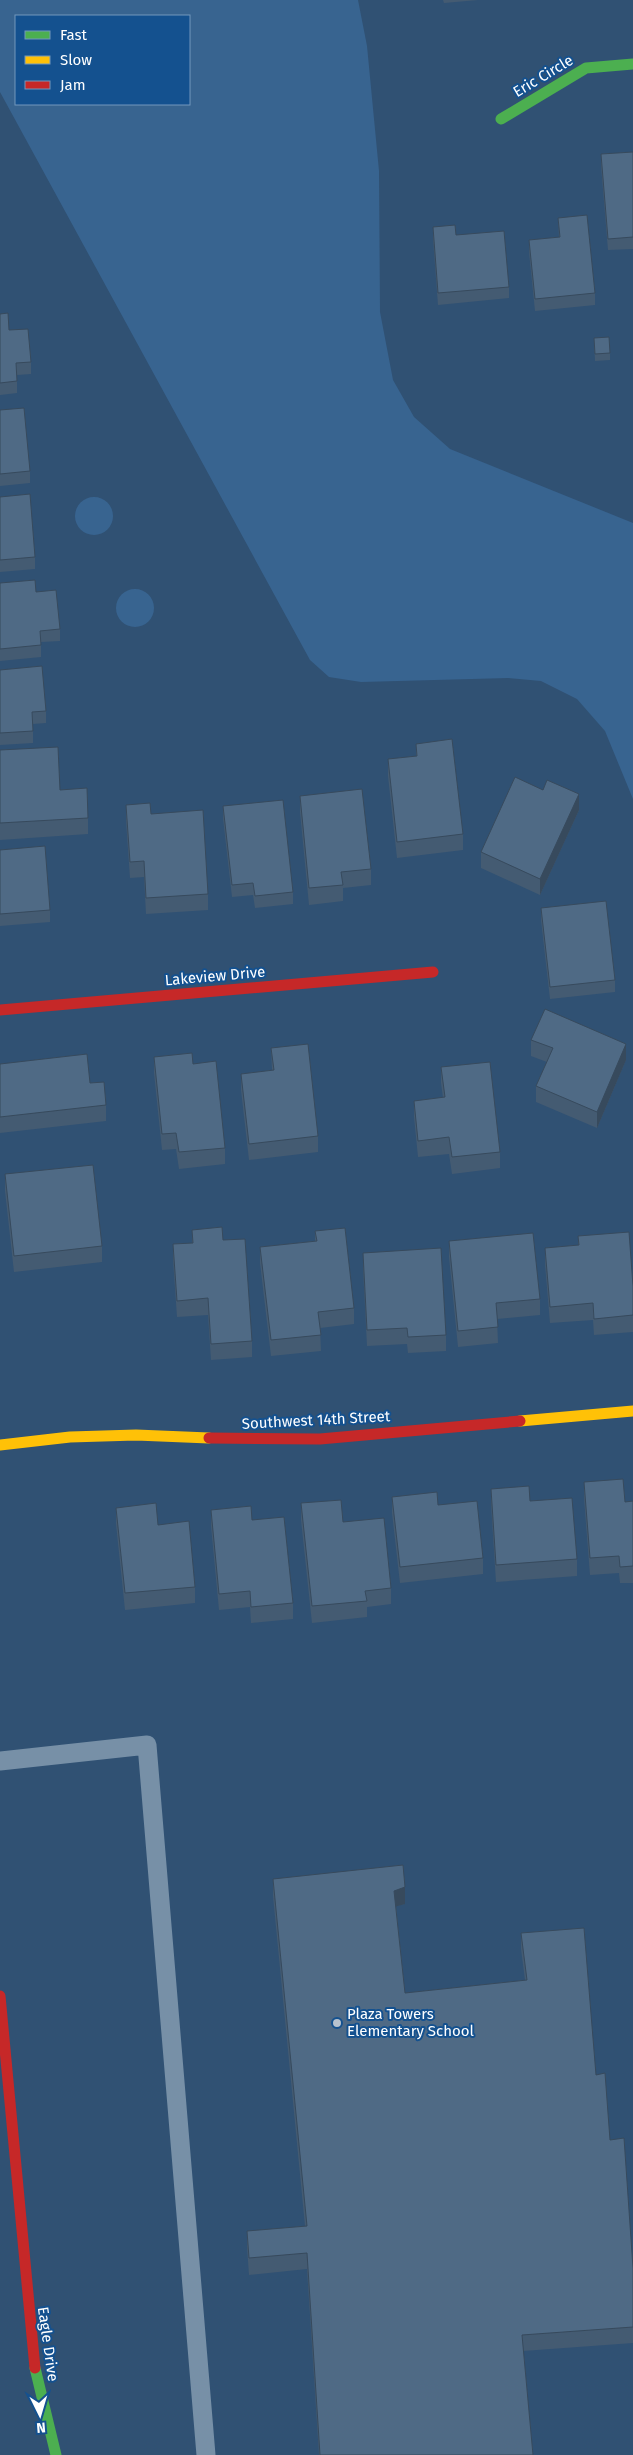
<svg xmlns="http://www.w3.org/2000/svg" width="633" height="2455" font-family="'Fira Sans',sans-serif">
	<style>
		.water { fill: #386490; fill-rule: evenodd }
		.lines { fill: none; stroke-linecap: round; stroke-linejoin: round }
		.lane { stroke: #7790a7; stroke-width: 19 }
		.fast { stroke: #4caf50; stroke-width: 11 }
		.slow { stroke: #ffc107; stroke-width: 11 }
		.jam { stroke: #c62828; stroke-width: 11 }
		.wall { fill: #445b72 }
		.shaded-wall { fill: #374a5d }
		.building { fill: #4f6a85; stroke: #374a5d }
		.poi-dot { fill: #b7c2ce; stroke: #14518f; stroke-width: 2 }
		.labels { text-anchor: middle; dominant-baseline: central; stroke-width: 4; stroke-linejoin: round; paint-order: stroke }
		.street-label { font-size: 15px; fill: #fff; stroke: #14518f }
		.poi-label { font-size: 15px; fill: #fff; stroke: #14518f; text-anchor: start }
	</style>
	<rect width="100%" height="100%" fill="#305173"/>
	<!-- water -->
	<path class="water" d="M0,0h358l9,46 12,125 1,141 13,68 21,37 36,32 183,74v276l-28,-68 -28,-32 -36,-18 -33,-3 -147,4 -32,-5 -19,-17 -310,-568zM189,16v88h-173v-88z
		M75 516a19 19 0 1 1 38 0a19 19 0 1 1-38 0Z
		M116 608a19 19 0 1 1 38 0a19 19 0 1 1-38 0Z"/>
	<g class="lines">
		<!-- lane -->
		<path class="lane" d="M0,1761l147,-16 59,710"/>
		<!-- fast -->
		<path class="fast" d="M501,119l85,-51 47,-4
			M35,2368l21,87"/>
		<!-- slow -->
		<path class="slow" d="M520,1421l113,-10
			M0,1445l70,-8 66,-2 73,3"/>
		<!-- jam -->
		<path class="jam" d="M0,1010l433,-38
			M209,1438l111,1 200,-18
			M0,1996l35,372"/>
	</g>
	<!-- wall -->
	<path class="wall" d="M443,0h35l-34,3z
		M633,152v97l-25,1 -7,-84v-12z
		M558,218l37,75v12l-60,6 -6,-59v-12l30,-3z
		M433,227l23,8 53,52v11l-71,7 -5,-66z
		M0,314l9,16 22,32v12l-14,1v18l-17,2z
		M594,338l16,15v7l-15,1z
		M0,410l30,61v12l-30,3z
		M0,497l35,60v12l-35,3z
		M0,583l36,9 24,37v12l-19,1v15l-41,4z
		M0,670l46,41v12l-13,1v19l-33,2z
		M416,744l47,90v16l-66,8 -9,-82v-17l28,-3z
		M0,750l60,40 28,28v16l-88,6z
		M543,790l36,20 -39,85 -59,-27v-16z
		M300,796l71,73v16l-28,3v13l-34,4 -9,-93z
		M126,805l25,9 57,80v16l-62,4 -2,-37 -14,1 -4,-57z
		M223,806l70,86v12l-38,4 -2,-13 -21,2 -9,-79z
		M0,850l50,60v12l-50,4z
		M541,908l74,72v12l-65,7 -9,-79z
		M531,1040l95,20 -29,68 -61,-26v-16l11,-24 -16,-6z
		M271,1048l47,88v16l-69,8 -8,-70v-16l31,-4z
		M154,1057l39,7 32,84v16l-46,5 -3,-20 -14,1 -8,-77z
		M0,1064l90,19 16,22v16l-106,12z
		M441,1067l59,85v16l-48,6 -3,-20 -31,3 -4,-40v-16l29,-3 -2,-15z
		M5,1174l97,72v16l-88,10 -9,-81z
		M192,1230l31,10 29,101v16l-41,3 -3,-45 -31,2 -4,-57v-16l19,-1z
		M315,1231l39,77v16l-34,4 1,23 -50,5 -11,-93v-16l55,-6z
		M578,1236l55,50v46l-39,3 -1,-15 -43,3 -5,-59v-16l33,-3z
		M449,1241l91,58v16l-43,4 1,24 -40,4 -9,-90z
		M363,1253l83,82v16l-38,2 -1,-9 -40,2 -4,-77z
		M584,1482l41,20 8,-1v82h-13l-1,-10 -29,2 -6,-77z
		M491,1489l39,12 47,58v17l-81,6 -5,-77z
		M392,1497l46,8 45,53v16l-83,9 -8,-70z
		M301,1503l42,19 48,66v16l-24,3v10l-55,6 -11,-103z
		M116,1508l42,17 37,62v16l-70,7 -9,-86z
		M211,1510l41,10 41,83v16l-42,4 -1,-16 -31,3 -8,-84z
		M273,1879l132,25 -9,2 9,87 120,-13 -4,-31v-16l75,142 14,65 23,128v75l-110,8 10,104h-214l-12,-186 -58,6 -2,-28v-16l58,-5 -32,-330z"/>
	<!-- shaded-wall -->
	<path class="shaded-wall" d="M579,794v16l-39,85v-16z
		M626,1044v16l-29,68v-16z
		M405,1887v17l-11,3v-16z"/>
	<!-- building -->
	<path class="building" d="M633,152v85l-25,2 -7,-85z
		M587,215l8,78 -60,6 -6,-59 31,-3 -2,-19z
		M455,225l1,10 48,-4 5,56 -71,6 -5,-66z
		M8,313l1,17 19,-1 3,33 -15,1 1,18 -17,2v-69z
		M609,337l1,16 -15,1 -1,-16z
		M24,408l6,63 -30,3v-64z
		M30,494l5,63 -35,3v-63z
		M35,580l1,12 20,-2 4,39 -20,2 1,14 -41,4v-66z
		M42,666l4,45 -14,1 1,19 -33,2v-63z
		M452,739l11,95 -66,8 -9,-83 29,-3 -1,-12z
		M58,747l2,43 27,-2 1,30 -88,5v-73z
		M515,777l28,13 4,-10 32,14 -39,85 -59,-27z
		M362,789l9,80 -30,3 2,13 -34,3 -9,-92z
		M283,800l10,92 -38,4 -2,-13 -21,2 -9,-79z
		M150,803l1,11 52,-4 5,84 -62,4 -2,-37 -14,1 -4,-57z
		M45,846l5,64 -50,4v-64z
		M606,901l9,79 -65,7 -9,-79z
		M545,1009l81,35 -29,68 -61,-26 17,-38 -22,-8z
		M308,1044l10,92 -69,8 -8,-70 33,-4 -3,-22z
		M192,1053l1,11 23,-3 9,87 -46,4 -3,-19 -14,1 -8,-77z
		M87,1054l3,29 14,-1 2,23 -106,12v-53z
		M490,1062l10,90 -48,5 -3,-20 -31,4 -4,-40 31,-4 -4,-30z
		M93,1165l9,81 -88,10 -9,-82z
		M222,1227l1,13 22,-1 7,102 -41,3 -3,-46 -31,3 -4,-57 20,-1 -1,-13z
		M345,1228l9,80 -36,4 3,23 -50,5 -11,-93 57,-6 -2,-10z
		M629,1232l4,54v29l-39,4 -1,-16 -43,4 -5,-59 34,-3 -1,-9z
		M533,1233l7,66 -44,4 2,24 -40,4 -9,-90z
		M441,1248l5,87 -38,2 -1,-9 -40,2 -4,-77z
		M623,1479l2,23 8,-1v65l-13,1 -1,-11 -29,2 -6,-76z
		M529,1486l1,15 42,-3 5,61 -81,6 -5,-76z
		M437,1492l1,13 39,-4 6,57 -83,9 -8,-70z
		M341,1500l2,22 41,-4 7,70 -26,3 2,10 -55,5 -11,-103z
		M156,1503l2,22 31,-4 6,66 -70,6 -9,-85z
		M251,1506l1,14 32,-3 9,86 -42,4 -1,-16 -31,3 -8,-84z
		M403,1865l2,22 -11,4 11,102 122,-13 -6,-47 63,-5 12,147 9,-2 5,67 14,-2 9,130v59l-111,8 11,120h-213l-13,-202 -58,5 -2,-27 60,-5 -34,-347z"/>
	<!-- markers -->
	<circle class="poi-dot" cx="337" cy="2023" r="5"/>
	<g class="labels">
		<!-- street labels -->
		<g class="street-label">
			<text transform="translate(543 76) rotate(-31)">Eric Circle</text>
			<text transform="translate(215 976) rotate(-5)">Lakeview Drive</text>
			<text transform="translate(316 1420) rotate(-3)">Southwest 14th Street</text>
			<text transform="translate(48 2344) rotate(82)">Eagle Drive</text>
		</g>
		<!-- poi labels -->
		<g class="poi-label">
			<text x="347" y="2014">Plaza Towers<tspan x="347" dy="17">Elementary School</tspan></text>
		</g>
	</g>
	<!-- legend -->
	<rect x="15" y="15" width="175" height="90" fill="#14518f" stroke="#7297bc"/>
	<rect x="25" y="31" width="25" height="8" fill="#4caf50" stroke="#7297bc"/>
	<text x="60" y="40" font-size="15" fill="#ffffff">Fast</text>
	<rect x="25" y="56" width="25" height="8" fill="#ffc107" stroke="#7297bc"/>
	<text x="60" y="65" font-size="15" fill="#ffffff">Slow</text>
	<rect x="25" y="81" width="25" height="8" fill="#c62828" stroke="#7297bc"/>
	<text x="60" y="90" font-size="15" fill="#ffffff">Jam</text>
	<!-- north arrow -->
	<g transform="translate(40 2415) rotate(175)" stroke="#14518f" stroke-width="4" paint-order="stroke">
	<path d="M0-4L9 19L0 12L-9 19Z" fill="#ffffff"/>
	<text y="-8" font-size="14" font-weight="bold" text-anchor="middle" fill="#ffffff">N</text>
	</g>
</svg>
